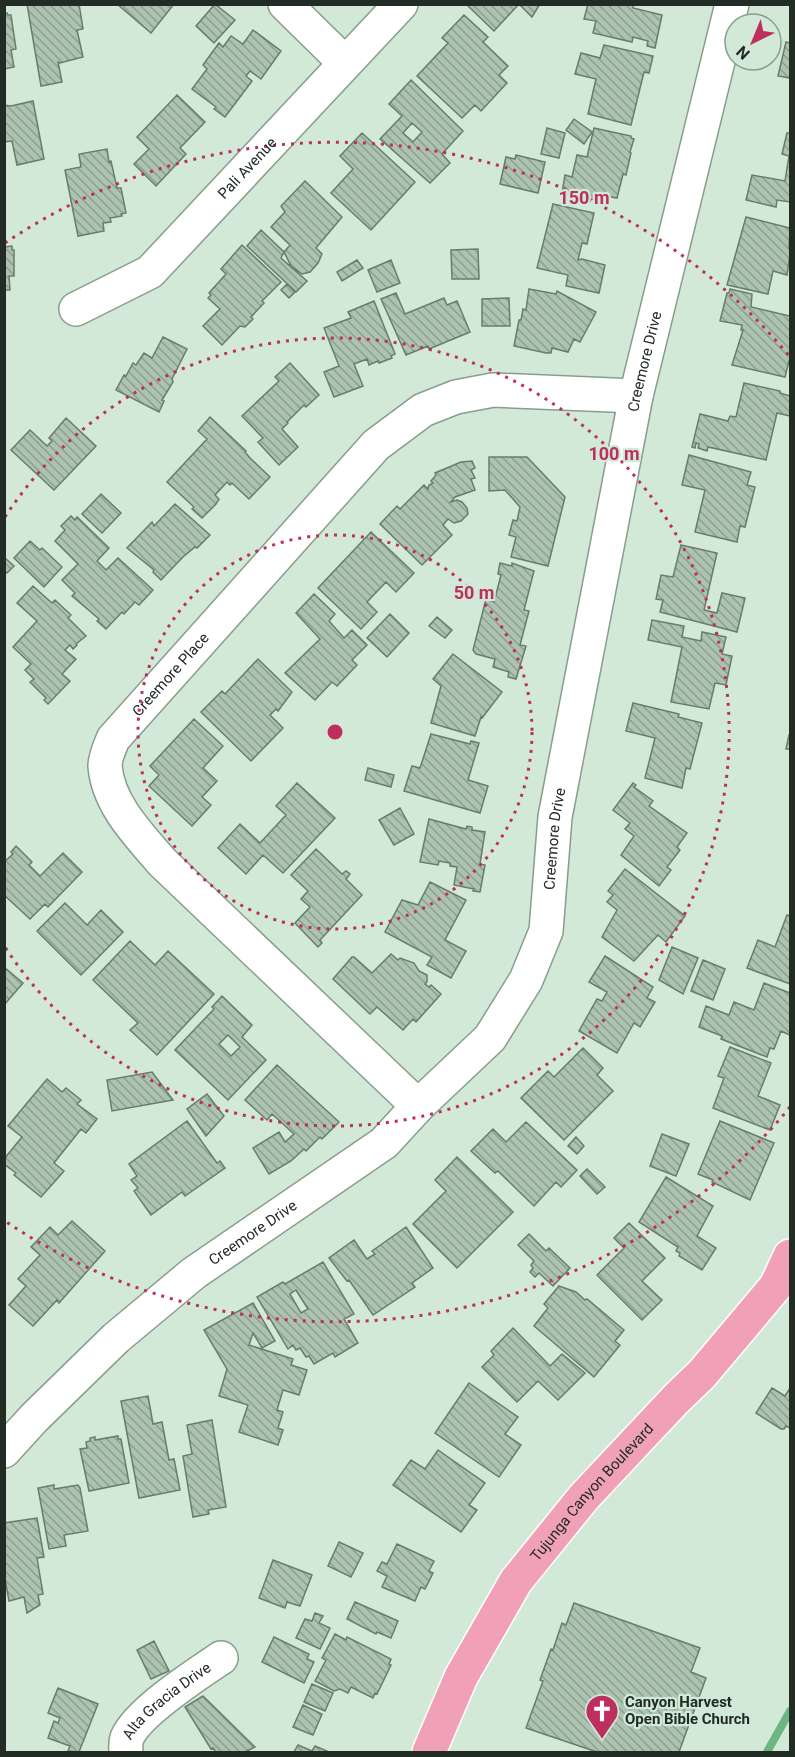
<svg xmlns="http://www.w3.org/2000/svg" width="795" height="1757" font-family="Roboto,sans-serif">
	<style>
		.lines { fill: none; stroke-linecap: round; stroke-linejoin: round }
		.stream { stroke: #6db581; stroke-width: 8 }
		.building { fill: url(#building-back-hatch); stroke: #677d6c; stroke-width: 1.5; fill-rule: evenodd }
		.minor-casing { stroke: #889e8d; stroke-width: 36 }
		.major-casing { stroke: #fff; stroke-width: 36 }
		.minor { stroke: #fff; stroke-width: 33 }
		.major { stroke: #f1a1b7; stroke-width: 33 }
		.ring { fill: none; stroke: #bd2f5f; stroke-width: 3; stroke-dasharray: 3 6 }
		.labels { text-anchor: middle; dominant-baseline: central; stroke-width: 4.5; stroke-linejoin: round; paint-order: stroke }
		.street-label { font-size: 15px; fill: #222b24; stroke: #d1e9d6 }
		.poi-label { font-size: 15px; font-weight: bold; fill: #222b24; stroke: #d1e9d6; text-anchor: start }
		.centre { fill: #bd2f5f; stroke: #d1e9d6; stroke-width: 3 }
		.ring-label { font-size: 18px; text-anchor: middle; font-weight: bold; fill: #bd2f5f; stroke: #d1e9d6; stroke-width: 4.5; stroke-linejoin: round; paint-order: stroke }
	</style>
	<defs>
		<pattern id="building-back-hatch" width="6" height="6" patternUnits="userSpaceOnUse" patternTransform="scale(1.5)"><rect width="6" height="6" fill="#acc3b1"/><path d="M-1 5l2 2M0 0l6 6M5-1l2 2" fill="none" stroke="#8c9f90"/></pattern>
	</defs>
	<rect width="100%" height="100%" fill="#d1e9d6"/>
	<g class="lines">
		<!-- stream -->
		<path class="stream" d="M767,1752l23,-41"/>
	</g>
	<!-- building -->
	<path class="building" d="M27,4h52l4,25 -6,1 6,27 -23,6 -2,-1 4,20 -21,4z
		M117,4h57l-23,29z
		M215,4l20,16 -21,23 -18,-17z
		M466,4h53l-25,27z
		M519,4h21l-8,13z
		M588,4h45v4l29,7 -7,33 -8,-2 1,-5 -15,-4 -1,5 -39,-9 3,-12 -12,-2z
		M7,13l1,2h3l5,34 -5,1 3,17 -10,2v-55z
		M464,15l24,22 -5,5 25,24 -9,9 8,8 -26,28 -6,-6 -13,13 -45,-42 31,-33 -6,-5z
		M253,30l28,21 -20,28 -11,-8 -4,5 6,5 -27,36 -11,-8 2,-2 -24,-18 15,-20 -4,-4 16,-22 4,4 8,-11 12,8z
		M786,42l4,1v35l-12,-2z
		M604,45l49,11 -4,17 -5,-1 -13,53 -43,-11 8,-35 -21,-5 6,-21 19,5z
		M411,80l52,51 -21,23 8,9 -20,20 -50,-44 22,-23 -13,-12zM412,123l10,9 -9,10 -10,-9z
		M177,95l28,27 -25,26 6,6 -30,32 -22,-22 15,-15 -12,-12z
		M33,101l11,58 -27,6 -5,-24 -8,1v-37l7,1z
		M574,119l18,13 -8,12 -18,-14z
		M547,128l18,5 -6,25 -18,-4z
		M594,128l37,8v2l3,1 -4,13 1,1 -5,22 -3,-1 -6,24 -15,-3 -2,6 -38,-8 3,-18 7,2 5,-22 10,2z
		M362,133l53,49 -44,48 -40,-37 22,-24 -13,-13z
		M787,133h3v69l-13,-2 -1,7 -30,-7 6,-25 33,6 4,-25 -7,-2z
		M107,149l2,13 2,-1 6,27h4l5,25 -5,1 1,2 -12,2 1,4 -8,1 1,8 -26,5 -13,-66 16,-3 -2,-13z
		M516,155l29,7 -7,31 -38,-9 6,-27 9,2z
		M305,181l37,36 -26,31 6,6 -4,9 -8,9 -8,2 -11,-8 -7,-14 6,-7 -19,-18 14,-15 -4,-6z
		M553,204l41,9 -7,31 -5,-1 -4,17 4,-1 23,6 -6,28 -33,-7 2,-11 -31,-7z
		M746,217l44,11 -1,21h1v5l-3,21 -14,-4 -5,23 -41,-9z
		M261,230l23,22 -3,6 26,23 -11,11 -49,-46z
		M242,245l39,37 -19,19 2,2 -13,14 2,2 -8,8 -5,-1 -18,19 -19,-19 17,-17 -12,-11 3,-3 -2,-2 17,-19 -5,-5z
		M12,246v4h2v26h-5l1,14h-6v-43z
		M478,249l1,30h-27l-1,-29z
		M357,260l6,8 -21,13 -5,-9z
		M391,260l9,23 -23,9 -9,-22z
		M287,284l8,8 -6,6 -8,-8z
		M529,289l27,5 1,-3 39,21 -16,30 -6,-3 -6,13 -16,-4 -1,5h-5l-32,-7 5,-26h2l2,-11 3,1z
		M730,289l22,5 -1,13 39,9v46l-1,-1 -4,16 -53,-12 11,-35h-2l1,-5 -22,-4 7,-28h2z
		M396,293l9,21 39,-16 3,7 10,-4 13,31 -41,17 -1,-3 -22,9 -25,-56z
		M509,298l1,28h-28v-27z
		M374,301l21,53 -4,2 1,2 -13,5 -1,-2 -9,4 -2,-6 -13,5 9,22 -29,11 -10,-25 15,-6 -15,-38 27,-10 -3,-6z
		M163,337l24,12 -15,30 1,3 -11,18 2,1 -5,11 -43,-22 8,-15 2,1 7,-13 3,2 8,-12 8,5z
		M290,363l29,32 -13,12 -2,-2 -17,17 1,1 -6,6 16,18 -19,18 -21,-23 5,-4 -21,-22 37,-35 -4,-4z
		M744,383l36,8v2l10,3v20l-13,-3 -11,47 -58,-13 -1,4 -9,-3 1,-4 -3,-1 -1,5 -3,-1 8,-33 28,7 2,-5 6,1z
		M210,417l36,34 -1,1 5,6 20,19 -21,22 -17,-16 -2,2 -3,-3 -12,13 4,4 -3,5 -14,14 -10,-9 2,-2 -27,-25 40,-43 -9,-8z
		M66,418l30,28 -42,44 -43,-40 19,-20 17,16 5,-5 -3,-3z
		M689,455l62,17 -4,13 8,2 -10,40 -5,-1 -3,16 -42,-10 10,-42 -23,-5z
		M489,457h38l38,40 -17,69 -37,-9 5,-20 -7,-2 4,-15 4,1 3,-14 -15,-17 -16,1z
		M472,461l3,7 -4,2 4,8 -4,1 4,11 -20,7 -4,5 6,-2 5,2 5,6 1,6 -7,7 -7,2 -6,-4 -5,6 9,10 -30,30 -42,-41 17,-18 3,3 24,-24 4,4 1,-4 4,-2 -2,-2 5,-6 -1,-2 26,-11z
		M101,494l20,19 -19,20 -20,-19z
		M175,504l35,31 -13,13 -2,-1 -12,10 -22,23 -8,-8 1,-2 -27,-22 25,-26 2,4z
		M71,516l4,4 2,-3 32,31 -12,13 9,9 12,-12 35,32 -14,15 -4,-3 -11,12 -2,-2 -16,17 -9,-8 2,-2 -27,-23 3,-3 -13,-13 16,-16 -23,-23 10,-11 -4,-4z
		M371,532l43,41 -18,19 -10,-10 -19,20 10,10 -16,17 -43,-41z
		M30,541l10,9 2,-2 20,19 -18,20 -30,-29z
		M681,545l36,8 -13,57 13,3 5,-20 23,5 -8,34 -77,-20 3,-12 -7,-1 5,-24 12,2z
		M5,558l9,8 -7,7 -3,-3z
		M500,563l12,3v-3l22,8 -10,39 5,1 -9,34 6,1 -10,33 -8,-2 1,-5 -16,-5 2,-8 -19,-5 -3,-4 13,-51 8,3 7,-27 -3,-1z
		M33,586l19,17 3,-3 16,15 -3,3 18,18 -10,8 1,1 -4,4 -3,-4 -5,5 11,9 -14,15 8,7 -22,23 -4,-4 2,-2 -16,-16 4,-3 -9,-9 6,-6 -18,-17 24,-26 -20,-18z
		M314,594l21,20 -6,7 15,17 8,-8 15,15 -15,15 5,5 -20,21 -5,-4 -17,18 -30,-27 35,-34 -24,-26z
		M390,614l19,19 -22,24 -20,-19z
		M437,617l15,13 -7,8 -16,-12z
		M652,620l32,6 -2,11 19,4 1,-9 24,5 -4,17 10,2 -6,29 -11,-2 -6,26 -38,-7 11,-55 -34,-7z
		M453,654l49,38 -20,26 -1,-1 -6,19 -44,-13 10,-37 -8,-7z
		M258,659l34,33 -14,19 -2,-2 -6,6 13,13 -32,33 -50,-49 21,-21 3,3z
		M633,703l46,11 -1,3 24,6 -12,46 -4,-1 -4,20 -37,-10 10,-40 -29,-7z
		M194,719l29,27 -20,22 14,13 -15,16 9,8 -19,21 -43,-40 10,-11 -9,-9z
		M431,734l39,10 1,-3 8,2 -11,37 20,6 -8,27 -76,-22 8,-25 8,2z
		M789,735h1v14h-4z
		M368,768l26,7 -3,12 -26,-7z
		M297,783l38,35 -52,55 -20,-18 -17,19 -28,-26 22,-24 20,19 26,-28 -10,-9z
		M633,783l3,2 -2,2 19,14 -4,5 38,27 -10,14 3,3 -13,17 4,3 -12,16 -38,-31 13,-19 -9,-7 5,-6 -17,-13z
		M400,808l14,26 -20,11 -15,-25z
		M429,819l37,10 1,-3 5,1v3l13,2 -5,32 5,1 -5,27 -7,-1 1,-2 -20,-4 3,-18 -7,-1v-3l-11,-2 -1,4 -18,-3z
		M16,846l16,16 -3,3 11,11 23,-23 19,19 -34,35 -3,-3 -15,15 -26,-24v-33l9,-8 -2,-2z
		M316,849l26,25 4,-3 4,3 -4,5 16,16 -42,45 2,3 -4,4 -23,-24 15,-16 -9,-8 7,-8 -17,-16z
		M625,869l60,47 -19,26 -8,-7 -24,26 -32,-24 15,-27 -10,-8 6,-7 -5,-4z
		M430,882l36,18 -21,40 21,11 -15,27 -24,-13 5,-8 -47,-25 17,-32 16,5z
		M65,903l22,22 14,-15 22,22 -42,43 -44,-44z
		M787,915l3,1v68l-43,-16 11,-28 17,7z
		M130,941l25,24 13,-14 46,43 -57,61 -27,-25 8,-7 -45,-43z
		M672,947l26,11 -15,36 -24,-14z
		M391,954l7,6 2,-2 14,5 5,8 8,4v7l-2,2 4,3 2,-2 10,9 -25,28 -3,-3 -10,11 -26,-23 -7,7 -37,-35 19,-22h2l18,16z
		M605,956l48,31 -6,11 8,4 -15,25 -6,-4 -17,30 -38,-22 18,-32 5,2 5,-9 -18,-10z
		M703,960l22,9 -12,31 -22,-9z
		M4,967l19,16 -19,22z
		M764,983l26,10v42l-9,-4 -7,18 -4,-1 -3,9 -46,-18 1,-3 -23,-9 7,-21 23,9 5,-13 20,8z
		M222,996l30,29 -10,12 24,23 -38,40 -53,-50 39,-41 -2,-2zM228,1035l12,12 -9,9 -12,-12z
		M730,1047l41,16 -13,33 22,9 -10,25 -57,-22 11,-30 -6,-2z
		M583,1048l20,20 -6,7 16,16 -49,49 -43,-42 27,-27 6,6z
		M277,1065l62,57 -17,17 -2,-2 -14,14 -2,-2 -13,12 -22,13 -16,-26 26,-16 6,10 9,-8 -22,-20 -5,6 -22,-20z
		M152,1072l21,28 -61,11 -5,-31z
		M47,1079l15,13 4,-4 15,12 -4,4 20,15 -11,14 -5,-4 -27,34 10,8 -23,26 -27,-22 2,-2 -12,-9v-5l18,-22 -14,-11z
		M207,1094l17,22 -18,20 -19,-27z
		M187,1121l30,42 3,-2 5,7 -40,28 -3,-4 -31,23 -17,-24 4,-3 -7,-8 6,-4 -8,-12z
		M720,1121l54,22 -24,57 -38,-18 1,-2 -15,-6z
		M526,1122l51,48 -16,17 -5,-5 -22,24 -36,-35 -3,2 -24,-22 22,-22 13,13z
		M662,1134l27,10 -13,32 -26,-10z
		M576,1137l8,9 -7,8 -9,-8z
		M457,1157l56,55 -56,56 -44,-44 33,-33 -11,-11z
		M587,1169l18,18 -8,7 -17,-18z
		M666,1177l47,29 -16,30 19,12 -14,22 -23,-14 1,-3 -4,-2 2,-4 -39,-25z
		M72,1221l33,30 -46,52 -2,-3 -24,26 -24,-21 17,-19 -8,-7 22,-24 -9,-8 19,-20 8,8z
		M629,1223l36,35 -23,23 20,19 -20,20 -45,-45 27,-27 -10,-10z
		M406,1227l27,41 -21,15 3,4 -42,28 -24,-35 -2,1 -18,-23 25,-18 13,19 8,-5 -3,-3z
		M529,1234l17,17 3,-3 21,20 -17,18 -14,-13 -4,4 -5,-5 3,-4 -2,-3 3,-4 -16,-16z
		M323,1262l31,52 -10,5 14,24 -23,14 -2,-4 -19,11 -5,-8 -3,1 -6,-9 -4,2 -3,-5 -5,4 -31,-52 26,-15 2,2zM296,1290l12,19 -7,4 -11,-19z
		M559,1286l17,6 9,8 2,-1 37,31 -9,11 5,4 -26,32 -60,-51 14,-18 -4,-4z
		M253,1303l22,38 -13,7 -9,-15 -4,12 44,14 -2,6 16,5 -8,25 -16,-5 -6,20 6,2 -5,16 5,2 -5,15 -39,-13 9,-27 -29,-9 8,-27 -23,-39z
		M513,1328l37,38 12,-12 23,19 -27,27 -20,-19 -21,21 -35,-35 12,-12 -3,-4z
		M469,1383l49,34 -13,17 16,11 -22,32 -64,-44z
		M772,1388l13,8 5,-8v40l-4,-2 -2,3h-3l-25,-16z
		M148,1396l5,28 9,-2 7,38 5,-1 6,31 -41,8 -18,-97z
		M212,1420l14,87 -18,3 1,4 -16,3 -10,-61 9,-2 -5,-29z
		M118,1436v3h3l8,44 -40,8 -9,-42 7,-1 -1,-6 4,-1v-3l5,-1v3z
		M438,1450l47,33 -16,22 8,5 -16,22 -68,-47 18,-25 14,9z
		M54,1485v4l24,-4 2,3 8,43 -24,4 2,11 -17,3 -11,-61z
		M37,1518l7,39 -7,1 6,36 -5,1 2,10 -13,8 -3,-16 -15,4 -5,-27v-51z
		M339,1542l24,11 -12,24 -23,-11z
		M397,1544l37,17 -5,10 4,2 -8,16 -4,-2 -6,14 -33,-14 5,-11 -10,-5 5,-9 5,2z
		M273,1560l39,15 -12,31 -13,-4 -2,6 -26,-10z
		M355,1602l43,19 -7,17 -14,-6 -1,2 -29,-15z
		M574,1603l126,45 -9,24 15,6 -27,74h-82l-71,-24 17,-47 -3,-1 11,-31 2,1 9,-27 4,2z
		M315,1613l8,3 -4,7 11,5 -10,21 -24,-11 9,-19 7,2z
		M335,1634l11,6 1,-3 44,22 -2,5 2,1 -14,29 -2,-1 -2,5 -22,-11 -3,6 -8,-4 -6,2 -19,-10 11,-21 -4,-2z
		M274,1637l35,17 -2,5 7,3 -10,21 -42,-21z
		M154,1641l15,30 -18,8 -14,-29z
		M312,1684l21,9 -8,18 -21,-9z
		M58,1688l40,16 -19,48 -11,-1 2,-5 -22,-8 6,-17 4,2 2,-5 -12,-5z
		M203,1696l52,51 -10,5h-29l-3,-4 -2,1 -26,-42z
		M303,1705l19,9 -9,21 -20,-8z
		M298,1745l14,6 3,-5 14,6h-35z"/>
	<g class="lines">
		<!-- minor casing -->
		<g class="minor-casing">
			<g id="minor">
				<path d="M285,4l60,59"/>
				<path id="s1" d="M76,309l74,-37 251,-268"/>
				<path id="s2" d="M418,1106l-256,-244c-24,-28 -54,-58 -57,-96 0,-9 5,-19 8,-27l263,-294 47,-35 33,-13 37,-7 143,6"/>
				<path id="s3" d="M4,1451l30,-33 82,-80 78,-65 190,-130 34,-37 72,-68 36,-58 20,-49 9,-114 81,-421 96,-392"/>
				<path id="s4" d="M126,1752c0,-4 -1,-9 1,-14 10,-25 70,-64 94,-80"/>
			</g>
		</g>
		<!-- major casing -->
		<g class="major-casing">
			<g id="major">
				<path id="s5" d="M429,1752l32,-75 55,-96 68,-84 92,-98 26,-25 74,-88 14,-30"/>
			</g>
		</g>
		<!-- minor -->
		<use href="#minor" class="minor"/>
		<!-- major -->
		<use href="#major" class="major"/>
	</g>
	<!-- distance rings -->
	<g class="ring">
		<circle cx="335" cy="732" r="197"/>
		<path d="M5 517A394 394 0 1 1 5 947"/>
		<path d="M790 1107A590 590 0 0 1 5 1221M5 243A590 590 0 0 1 790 357"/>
	</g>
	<!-- icons -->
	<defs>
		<g id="church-pin" transform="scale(1.725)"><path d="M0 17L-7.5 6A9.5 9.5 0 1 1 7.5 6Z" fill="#bd2f5f" stroke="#d1e9d6"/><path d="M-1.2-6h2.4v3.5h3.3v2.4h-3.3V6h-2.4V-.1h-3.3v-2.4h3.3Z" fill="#fff"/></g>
	</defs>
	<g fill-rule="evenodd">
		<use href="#church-pin" x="602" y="1711"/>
	</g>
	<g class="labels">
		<!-- street labels -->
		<g class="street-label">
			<text stroke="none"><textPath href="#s1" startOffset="225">Pali Avenue</textPath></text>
			<text stroke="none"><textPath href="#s3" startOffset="1340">Creemore Drive</textPath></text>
			<text stroke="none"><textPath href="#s2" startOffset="582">Creemore Place</textPath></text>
			<text stroke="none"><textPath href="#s3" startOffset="854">Creemore Drive</textPath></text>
			<text stroke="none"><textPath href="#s3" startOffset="332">Creemore Drive</textPath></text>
			<text stroke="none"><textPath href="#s5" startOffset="309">Tujunga Canyon Boulevard</textPath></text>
			<text stroke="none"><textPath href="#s4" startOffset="69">Alta Gracia Drive</textPath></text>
		</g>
		<!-- poi labels -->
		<g class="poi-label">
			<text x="625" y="1702">Canyon Harvest<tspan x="625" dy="17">Open Bible Church</tspan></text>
		</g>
	</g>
	<circle cx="335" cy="732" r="9" class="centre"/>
	<g class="ring-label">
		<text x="584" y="204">150 m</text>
		<text x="614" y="460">100 m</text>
		<text x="474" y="599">50 m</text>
	</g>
	<!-- border -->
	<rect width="795" height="1757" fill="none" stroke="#222b24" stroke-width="12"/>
	<!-- north arrow -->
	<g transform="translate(753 42) rotate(223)"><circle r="28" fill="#d1e9d6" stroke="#8b9d8f" stroke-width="1.5"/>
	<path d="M0-4.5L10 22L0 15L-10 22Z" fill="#bd2f5f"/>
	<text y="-9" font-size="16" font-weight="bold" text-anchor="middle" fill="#222b24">N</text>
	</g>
</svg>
